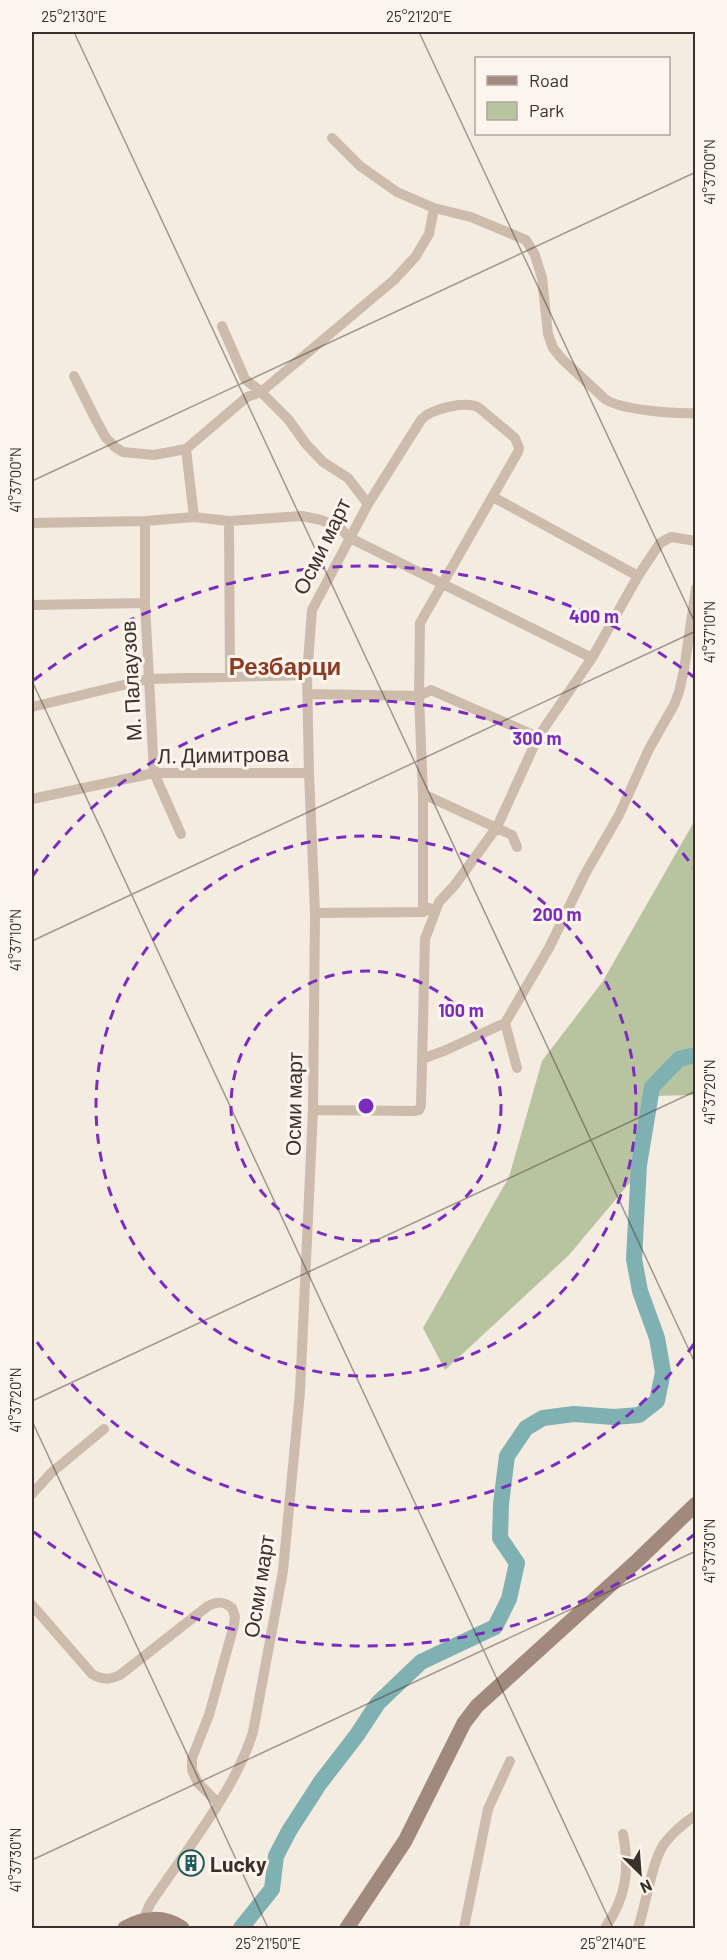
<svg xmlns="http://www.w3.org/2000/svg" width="727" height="1960" font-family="Barlow,sans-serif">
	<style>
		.green { fill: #b8c4a0 }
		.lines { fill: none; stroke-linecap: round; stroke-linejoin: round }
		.river { stroke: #7fb0b2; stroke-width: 16 }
		.street { stroke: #cdbbac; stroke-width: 10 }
		.secondary { stroke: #a18a7d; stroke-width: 15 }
		.ticks { fill: none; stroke: #3b302b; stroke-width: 1.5; stroke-opacity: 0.45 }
		.ring { fill: none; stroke: #7b2cbf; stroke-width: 3; stroke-dasharray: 10 8 }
		.labels { text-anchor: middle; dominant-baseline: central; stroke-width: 6; stroke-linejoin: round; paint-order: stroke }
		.street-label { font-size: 21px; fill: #3b302b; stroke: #fbf5ee }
		.poi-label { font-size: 21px; font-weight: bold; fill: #3b302b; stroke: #fbf5ee; text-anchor: start }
		.quarter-label { font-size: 24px; font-weight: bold; fill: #8c3b22; stroke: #fbf5ee }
		.centre { fill: #7b2cbf; stroke: #fbf5ee; stroke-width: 3 }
		.ring-label { font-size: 18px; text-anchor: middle; font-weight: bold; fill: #7b2cbf; stroke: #fbf5ee; stroke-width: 6; stroke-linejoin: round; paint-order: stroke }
		.neatline { fill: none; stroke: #3b302b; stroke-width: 2 }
		.ticks-label { font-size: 15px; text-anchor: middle; fill: #3b302b }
	</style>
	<rect width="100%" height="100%" fill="#f4ebe1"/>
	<!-- green -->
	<path class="green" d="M695,820v275l-45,1 -18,84 -63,75 -124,115 -22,-42 86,-151 33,-116 61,-80z"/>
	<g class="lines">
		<!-- river -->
		<path class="river" d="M241,1928l31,-39 4,-33 13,-25 31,-48 37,-48 21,-32 43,-41 74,-35 14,-28 8,-36 -17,-25 1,-34 6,-48 19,-28 17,-10 31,-4 40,3 25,-2 18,-14 6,-29 -6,-34 -17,-47 -6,-32 5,-94 13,-78 27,-28 17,-4"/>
		<!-- street -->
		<path class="street" d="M332,138l28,28 37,26 37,16 37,9 55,23 9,15 7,23 6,56 5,14 9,11 43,40c16,11 70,15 91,14
			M74,376l22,44 10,18 9,9 8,5 31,3 32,-6 61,-52 14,-5 133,-112 22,-24 13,-22 5,-26
			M186,449l8,68
			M493,497l145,79
			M368,504l53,-84c9,-11 43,-19 57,-13l37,31 4,10 -1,4 -98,171 -1,73 4,98v118
			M145,521v82l9,170 27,61
			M229,521l1,156
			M32,523l113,-2 49,-4 35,4 73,-5 19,4 18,7 11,11 242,120
			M32,605l113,-2
			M308,694l111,2 12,-6 107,47
			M32,707l116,-28 159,-4
			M423,794l89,41 5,12
			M32,799l122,-26h155
			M315,913l108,-1 6,-4
			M505,1023l12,45
			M422,1059l24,-9 59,-27 44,-75 36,-74 34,-59 30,-66 25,-44 5,-13 5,-22 12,-82
			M313,1110l100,1 6,-1 2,-4 4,-167 14,-37 15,-16 43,-59 41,-90 54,-79 46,-82 22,-33 11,-6 25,4
			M32,1494l19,-21 53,-44
			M32,1605l60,69c10,6 17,6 28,1l88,-69c9,-5 16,-5 24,2l3,9 -1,8 -25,90 -17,43v12l6,13 20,20
			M143,1920l7,-16c34,-51 85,-113 103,-172l30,-161 17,-179 13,-282 2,-197 -6,-140 -2,-98 5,-65 56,-106 -20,-26 -25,-16 -17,-18 -18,-25 -27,-27 -16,-13 -23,-53
			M464,1928l24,-119 22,-48
			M605,1928c21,-30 25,-58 18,-94
			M638,1928c8,-23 14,-67 26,-84 9,-12 20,-21 32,-29"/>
		<!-- secondary -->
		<path class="secondary" d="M125,1928c19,-11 39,-12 57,0
			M347,1928l58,-87 59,-118 13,-17 161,-146 58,-56"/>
	</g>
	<!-- ticks -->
	<path class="ticks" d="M74,32l622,1333M419,32l277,593M32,481l664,-309M32,681l581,1247M32,941l664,-310M32,1401l664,-310M32,1421l236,507M32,1860l664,-309"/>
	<!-- distance rings -->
	<g class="ring">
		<circle cx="366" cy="1106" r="135"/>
		<circle cx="366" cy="1106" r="270"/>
		<path d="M694 1344A405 405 0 0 1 32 1335M32 877A405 405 0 0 1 694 868"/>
		<path d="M695 1534A540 540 0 0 1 34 1532M34 680A540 540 0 0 1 695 678"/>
	</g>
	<!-- icons -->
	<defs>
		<g id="building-ring" transform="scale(1.35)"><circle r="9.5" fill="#fbf5ee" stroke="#1f5a5e" stroke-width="1.5"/><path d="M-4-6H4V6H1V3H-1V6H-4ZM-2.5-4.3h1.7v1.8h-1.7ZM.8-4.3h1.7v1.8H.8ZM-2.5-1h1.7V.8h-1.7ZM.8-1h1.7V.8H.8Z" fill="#1f5a5e"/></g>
	</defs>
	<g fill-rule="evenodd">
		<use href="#building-ring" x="191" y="1863"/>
	</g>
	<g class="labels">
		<!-- street labels -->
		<g class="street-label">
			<text transform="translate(321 546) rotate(-64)">Осми март</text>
			<text transform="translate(130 681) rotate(-93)">М. Палаузов</text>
			<text transform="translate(223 754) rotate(-1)">Л. Димитрова</text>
			<text transform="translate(293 1104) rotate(-89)">Осми март</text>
			<text transform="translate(258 1586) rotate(-81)">Осми март</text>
		</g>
		<!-- poi labels -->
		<g class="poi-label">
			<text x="210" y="1863">Lucky</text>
		</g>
		<!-- quarter labels -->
		<g class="quarter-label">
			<text x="285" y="665">Резбарци</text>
		</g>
	</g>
	<circle cx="366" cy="1106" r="9" class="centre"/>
	<g class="ring-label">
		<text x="594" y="623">400 m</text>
		<text x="537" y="745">300 m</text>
		<text x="557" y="921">200 m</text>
		<text x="461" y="1017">100 m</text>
	</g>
	<!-- border -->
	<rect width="727" height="1960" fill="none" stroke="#fbf5ee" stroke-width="66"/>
	<!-- legend -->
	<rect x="475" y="57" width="195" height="78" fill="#fbf5ee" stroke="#aea6a0" stroke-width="1.5"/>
	<rect x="487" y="76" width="30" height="9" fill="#a18a7d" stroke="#aea6a0" stroke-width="1.5"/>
	<text x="529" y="87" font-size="18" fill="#3b302b">Road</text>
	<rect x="487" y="102" width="30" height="18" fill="#b8c4a0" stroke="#aea6a0" stroke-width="1.5"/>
	<text x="529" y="117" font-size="18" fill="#3b302b">Park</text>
	<!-- north arrow -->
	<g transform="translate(640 1873) rotate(155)" stroke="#fbf5ee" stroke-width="4.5" paint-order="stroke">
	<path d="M0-4.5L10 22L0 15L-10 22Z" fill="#3b302b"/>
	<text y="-9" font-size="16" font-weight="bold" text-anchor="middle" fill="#3b302b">N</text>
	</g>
	<rect x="33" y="33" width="661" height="1894" class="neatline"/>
	<g class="ticks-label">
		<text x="74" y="22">25°21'30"E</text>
		<text x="419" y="22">25°21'20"E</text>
		<text transform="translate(710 172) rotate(-90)" y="5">41°37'00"N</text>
		<text transform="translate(16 480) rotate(-90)" y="5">41°37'00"N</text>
		<text transform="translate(710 632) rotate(-90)" y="5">41°37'10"N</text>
		<text transform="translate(16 940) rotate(-90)" y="5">41°37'10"N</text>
		<text transform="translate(710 1092) rotate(-90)" y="5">41°37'20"N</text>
		<text transform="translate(16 1400) rotate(-90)" y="5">41°37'20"N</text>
		<text transform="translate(710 1551) rotate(-90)" y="5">41°37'30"N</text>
		<text transform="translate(16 1860) rotate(-90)" y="5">41°37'30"N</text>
		<text x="268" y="1949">25°21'50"E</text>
		<text x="613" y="1949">25°21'40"E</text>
	</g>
</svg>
